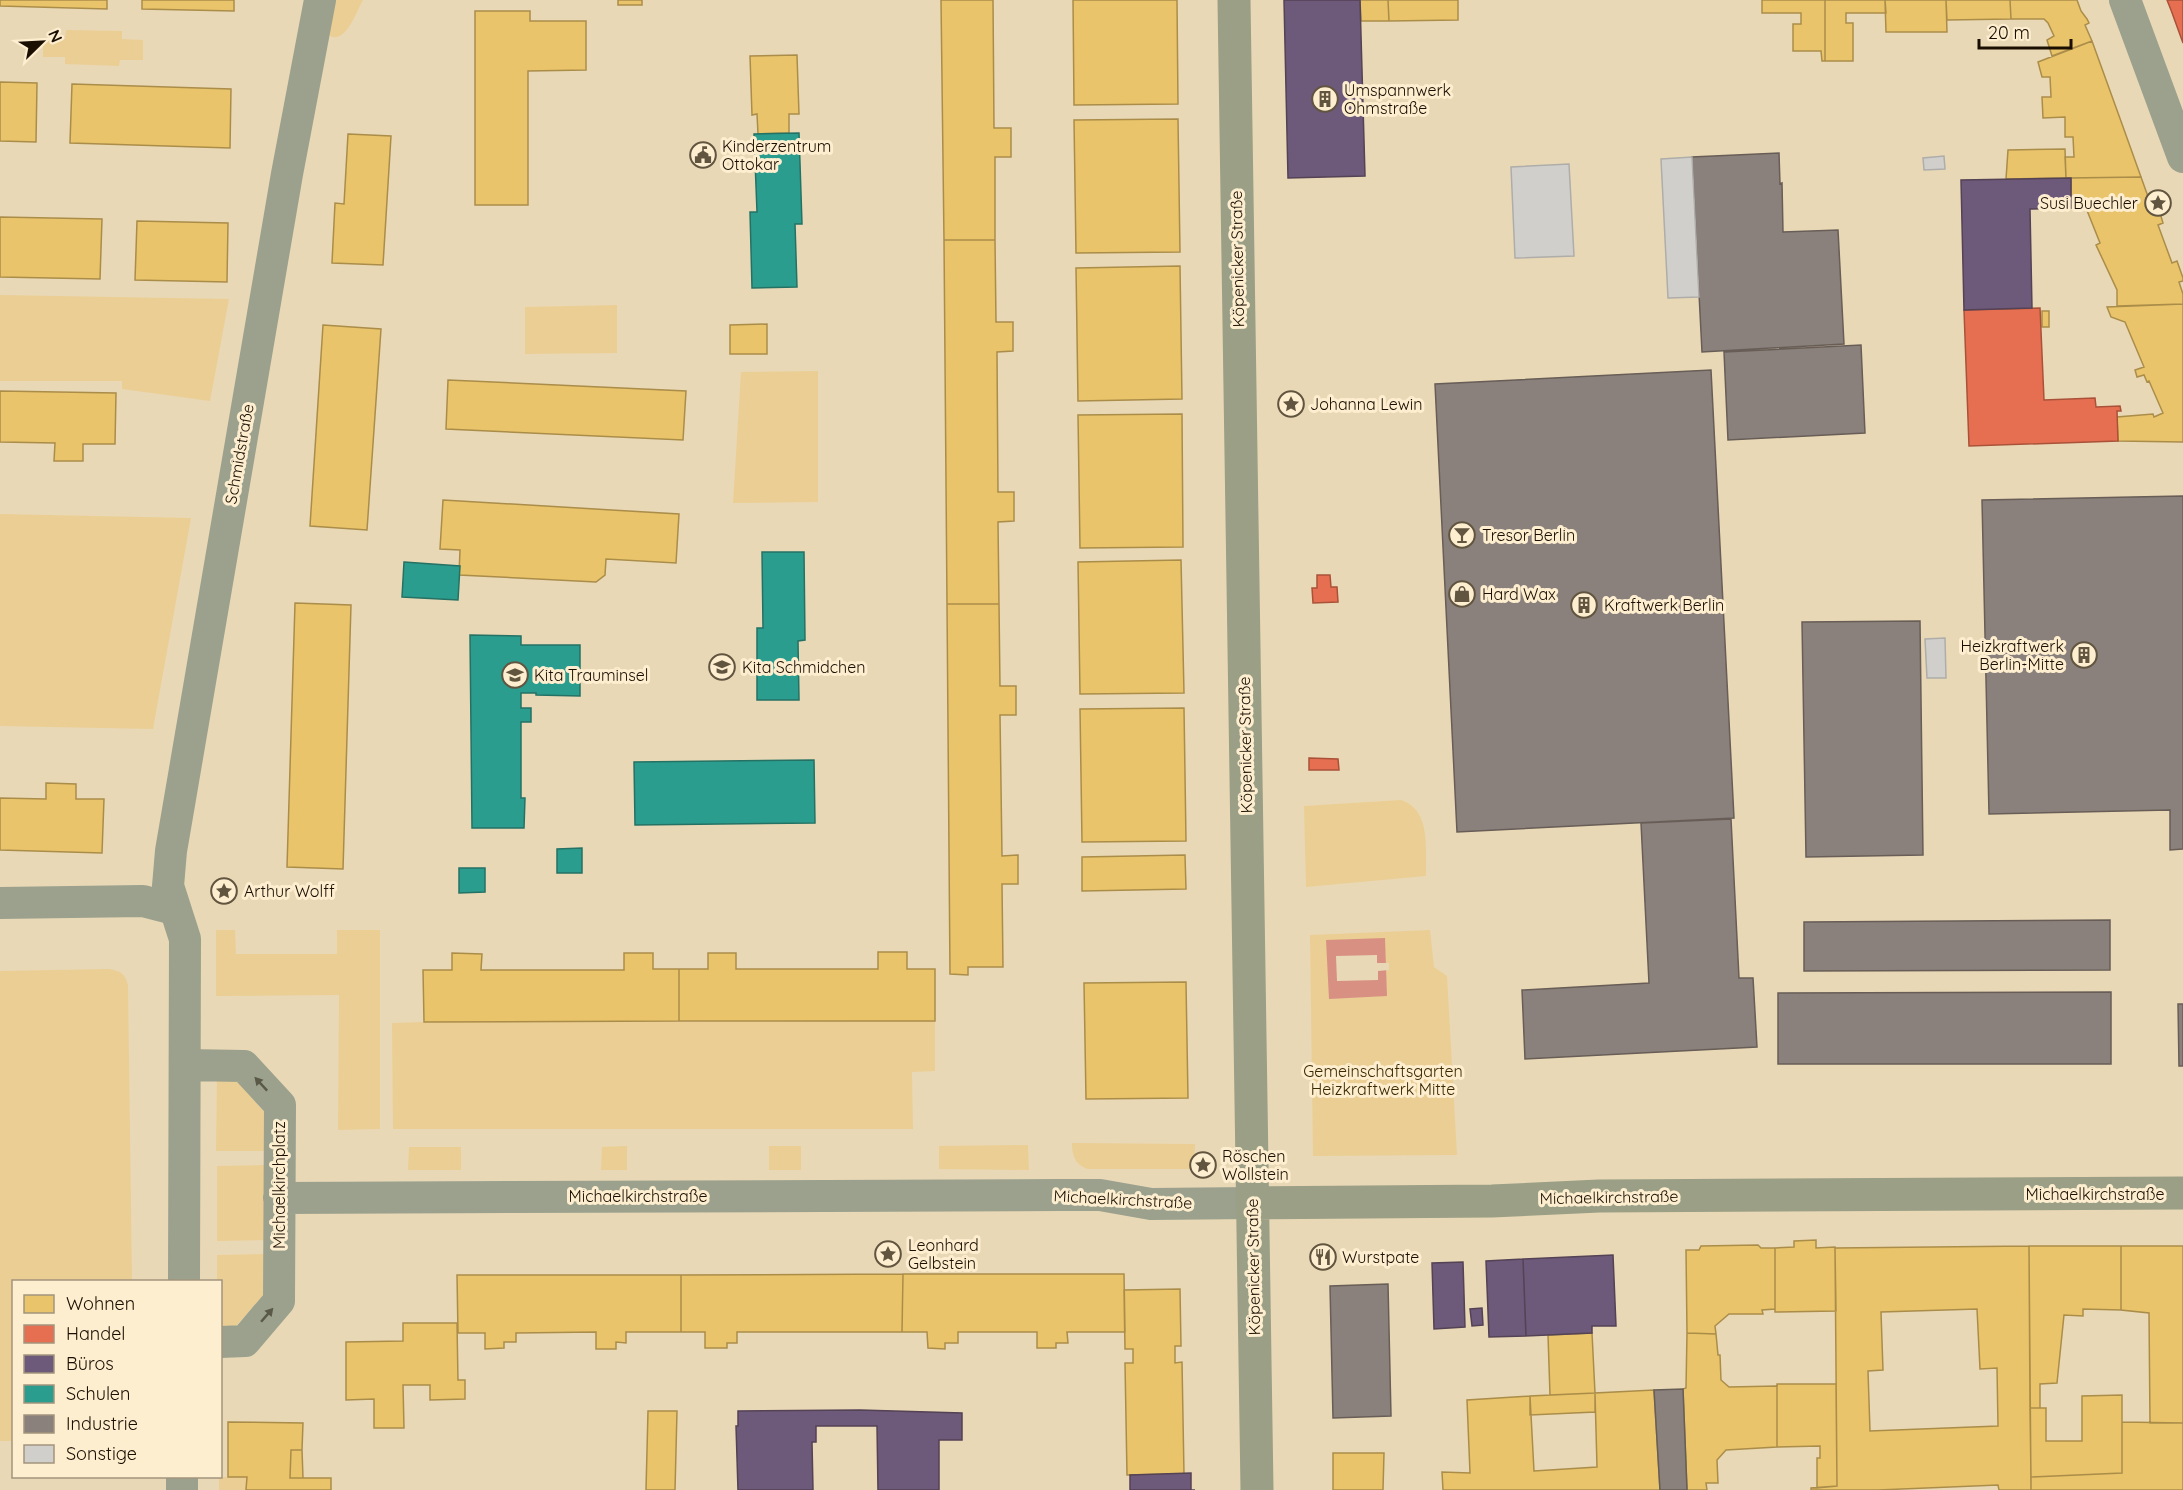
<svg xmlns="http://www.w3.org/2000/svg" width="2183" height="1490" font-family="Quicksand,sans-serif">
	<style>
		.green { fill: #ebce94 }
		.water { fill: #d89083 }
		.pier { fill: #e9d8b6 }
		.homes { fill: #e9c46a; stroke: #ab8d4a; stroke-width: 1.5; fill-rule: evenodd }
		.shops { fill: #e76f51; stroke: #a95239; stroke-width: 1.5 }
		.offices { fill: #6d597a; stroke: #544255; stroke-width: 1.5 }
		.schools { fill: #2a9d8f; stroke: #257264; stroke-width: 1.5 }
		.industry { fill: #8a817c; stroke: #685e57; stroke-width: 1.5 }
		.building { fill: #d1cfcc; stroke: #aeada9; stroke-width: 1.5 }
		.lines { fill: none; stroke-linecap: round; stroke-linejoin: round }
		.street { stroke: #9ba18d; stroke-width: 32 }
		.secondary { stroke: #9a9f86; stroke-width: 33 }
		.oneway { fill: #5a5846 }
		.labels { text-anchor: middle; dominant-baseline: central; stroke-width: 6; stroke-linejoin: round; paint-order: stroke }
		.poi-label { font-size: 16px; fill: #190e00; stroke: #feeed0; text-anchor: start }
		.street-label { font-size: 16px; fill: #190e00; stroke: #feeed0 }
		.park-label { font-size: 16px; fill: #3a2900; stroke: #feeed0 }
	</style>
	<rect width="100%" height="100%" fill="#e9d8b6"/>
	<!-- green -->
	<path class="green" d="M330,0h33c-7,12 -18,48 -36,34z
		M66,30l56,1v8l21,1v20h-23l-1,6 -54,-2v-7h-22v-19l22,1z
		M0,295l229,4 -19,102 -88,-12v-8h-122z
		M617,305v48l-92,1v-47z
		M818,371v131l-85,1 8,-131z
		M0,514l191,4 -38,211 -153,-3z
		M1401,800c31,10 24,50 25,76l-120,11 -2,-81z
		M216,930h19l1,24h101v-24h43v199l-42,1 1,-135 -123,1z
		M1430,930l4,37 13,9 10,179 -144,1 -3,-221z
		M109,969c11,2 16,4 19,16l4,296 -118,1 -1,159h-13v-470z
		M935,1021v50l-23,1 1,57h-520l-1,-106 32,-1z
		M217,1079h18l30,34v38h-49z
		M1072,1143l123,1 -1,25h-106c-13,-4 -16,-14 -16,-26z
		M1028,1145l1,25 -90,-1v-23z
		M627,1146v24h-26l1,-23z
		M769,1146h32v24h-32z
		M409,1147h52v23h-53z
		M265,1165v75l-48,1v-75z
		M265,1254v39l-29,33 -15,1 -1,-45h-3v-27z
		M219,1477h28l-1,13h-27z"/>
	<!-- water -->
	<path class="water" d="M1385,938l2,58 -58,3 -3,-59z"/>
	<!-- pier -->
	<path class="pier" d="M1377,955v8h12v7l-11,1v9l-41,1 -1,-25z"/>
	<!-- homes -->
	<path class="homes" d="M0,0h107v9l-107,-3z
		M142,0h92v11l-92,-2z
		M618,0h24v5h-24z
		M941,0h52l1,128h17v29h-16v83h-51z
		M1073,0h104l1,104 -104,1z
		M1360,0h28l1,21h-28z
		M1388,0h70v20l-69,1z
		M1762,0h63v61h-3l-1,-10h-28v-27h8v-11h-39z
		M1825,0h60l1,13h-40v10h7v38h-28z
		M1885,0h61l1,32h-61z
		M1946,0h64l1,19 -64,1z
		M2010,0h67l4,11 6,8 2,4 -4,2 7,16 -40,15 -5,-16 7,-4 -6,-13 -4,-4h-33z
		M475,11h55v10h56v49l-58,1v134h-53z
		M2092,41l30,83 19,53 -75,1 -1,-21h9l-1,-20h-8v-20l-22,1 -1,-21h9l-1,-20h-8l-4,-15z
		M797,55l2,59h-10v19l-31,1 -1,-20 -5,1 -2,-59z
		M0,82l37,1 -1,59 -36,-1z
		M72,84l159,5 -1,59 -160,-5z
		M1178,119l2,133 -104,1 -2,-133z
		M348,134l43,2 -8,129 -51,-2 3,-60 9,1z
		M2065,149l1,29 -60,1 2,-29z
		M2141,177l10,28 5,-2 4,10 3,10 -5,2 14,38 5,-2 6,17v3l-4,1 4,12v10l-66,2v-16l-21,-45 4,-2 -14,-35h-15v-30z
		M0,217l102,2 -2,60 -100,-2z
		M137,221l91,2 -1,59 -92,-2z
		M944,240h51l1,82h17v29l-16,1 1,140h16v29l-16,1 1,82h-52z
		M1180,266l2,133 -104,2 -2,-133z
		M2183,304v138l-65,-1 -1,-24 36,-3 1,3 9,-4 -14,-32 -2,1 -3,-7 -7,2 -2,-7 9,-3 -19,-45 -14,-5 -4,-10z
		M2042,311h7v16h-7z
		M767,324v30h-37v-29z
		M323,325l58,4 -14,201 -57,-4z
		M448,380l238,11 -3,49 -237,-11z
		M0,391l116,2 -1,51h-32v17h-29l1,-18 -55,-1z
		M1182,414l1,133 -103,1 -2,-133z
		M443,500l236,14 -3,49 -70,-4 -1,16 -9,7 -137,-7 1,-25 -20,-1z
		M1181,560l3,133 -104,1 -2,-132z
		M295,603l56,2 -8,264 -56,-2z
		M947,604h52l1,82h16v29h-16l2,141 16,-1v29h-16l1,83h-35v8l-18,-1z
		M1184,708l2,133 -104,1 -2,-133z
		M46,783l30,1v15h28l-2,54 -102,-3v-52l46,1z
		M1185,855l1,34 -104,2v-34z
		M878,952h29v17h28v52h-256v-52h29v-16h28v16h142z
		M452,953l30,1 -1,16h143v-17h29v16h26v52l-255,1 -1,-52h29z
		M1186,982l2,116 -102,1 -2,-116z
		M1816,1240v8l19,-1 1,64 -61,1v-64l19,-1v-6z
		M1758,1245l3,3h14v61l-13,1 1,4h-34l-14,12 1,8 -29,-1 -1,-83h13l2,-4z
		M2029,1246l2,244h-32l-1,-5 -120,5h-67v-2l26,-2 -2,-238zM1977,1309l3,60 17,-1 1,58 -128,5 -2,-60 15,-1 -2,-58z
		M2029,1246h92v64l-38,-1v7l-19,-1 -7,68 -17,1v24h-10z
		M2121,1246h62v177h-33l-1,-110 -28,-3z
		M903,1274h221l1,58h-58l1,11h-12v5h-19v-16h-79v11h-13v6l-17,-1 -1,-16h-25z
		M903,1274l-1,58h-165v11h-10v5h-22v-16h-24v-57z
		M457,1275h224v57h-55v11l-10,-1v7h-20v-17l-80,1v9h-12v6l-19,1v-16h-27z
		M1180,1289l1,57h-6v17l7,-1 2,112 -57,1 -2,-112h8v-14h-8l-1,-59z
		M403,1323h54l1,57h7v19l-35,1v-15h-27l1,43h-30v-29l-28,1v-58l57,-1z
		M1592,1333l3,60 -45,2 -2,-60z
		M1687,1333l29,1 2,21h2l1,25 8,7 48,-1v61l-51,3 -9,10 1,23h-12l1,7h-20l-4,-101 3,-1z
		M1777,1384h59l1,102 -20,2v-30h3v-12l-43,1z
		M1654,1390l6,100h-217l-1,-18 28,1 -3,-73 63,-4 4,75 63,-4 -2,-74z
		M1595,1393v19l-65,3v-19z
		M2122,1395v78l-91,4 -1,-69h16v33h36v-45z
		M648,1411h29l-2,79h-29z
		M228,1422l75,1 -1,27h-11l-1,28h41v12h-85l1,-13h-19z
		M2122,1422l61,1v67h-152v-13l91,-4z
		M291,1450h11l1,28h-13z
		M1333,1453h51l-1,37h-50z"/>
	<!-- shops -->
	<path class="shops" d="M2167,0h16v43l-12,-33z
		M2040,308l4,92 51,-2 1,9 24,-1 1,5h-4l1,30 -149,5 -5,-136z
		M1317,575h13l1,12h6l1,15 -25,1 -1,-15h5z
		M1309,758l29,1 1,11h-30z"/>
	<!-- offices -->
	<path class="offices" d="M1284,0h76l5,176 -77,2z
		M2071,178v30l-41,1 2,99 -68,2 -3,-130z
		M1613,1255l3,71h-24v7l-66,3 -3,-77z
		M1523,1259l3,77 -37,1 -3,-76z
		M1463,1262l2,65 -31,2 -2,-66z
		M1482,1308l1,17 -11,1 -2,-17z
		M860,1410l102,3v27h-23v50h-61l-1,-64h-61v16h-4l1,48h-75l-2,-64h2v-15z
		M1191,1473v17h4h-65v-15z"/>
	<!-- schools -->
	<path class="schools" d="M799,133l3,91h-7l2,63 -45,1 -2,-76h7l-3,-78z
		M762,552h42l1,88 -7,1 1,59h-42v-72h6z
		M404,562l56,4 -2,34 -56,-3z
		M470,635l51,1v9h59v51l-44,-1v-2h-15v15h10v14h-10v76h4l-1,30h-52z
		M814,760l1,63 -180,2 -1,-63z
		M582,848v25h-25v-24z
		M459,868h26v24l-26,1z"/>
	<!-- industry -->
	<path class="industry" d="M1779,153l1,31 2,-1 1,49 55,-2 6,114 -142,8 -10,-195z
		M1861,345l4,88 -137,7 -4,-88z
		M1711,370l23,448 -277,14 -22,-448z
		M2183,496v353l-13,1v-40l-181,4 -7,-314z
		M1920,621l3,234 -117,2 -4,-235z
		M1731,819l8,159h14l4,69 -232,12 -3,-69 127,-7 -8,-160z
		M2110,920v50l-306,1v-49z
		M2111,992v72h-333v-71z
		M2178,1004h5v62h-4z
		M1388,1284l3,132 -58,2 -3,-132z
		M1683,1389l4,101h-27l-6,-100z"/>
	<!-- building -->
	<path class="building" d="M1944,156l1,13 -21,1 -1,-12z
		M1692,157l7,140 -31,1 -7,-139z
		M1569,164l5,92 -59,2 -4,-91z
		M1945,638l1,40h-19l-2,-39z"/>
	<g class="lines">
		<!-- street -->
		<path class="street" d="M2125,0l58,157
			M0,903l143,-2 31,8
			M186,1065l58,1 36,39 -1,196 -34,40 -25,1
			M279,1198l782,-3h39l51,9 101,-1
			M184,1282l1,-343 -17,-53 3,-35 116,-677 33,-174
			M182,1490v-14"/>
		<!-- secondary -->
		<path class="secondary" d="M1234,0l23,1490
			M1252,1203l240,-2 107,-5 584,-3"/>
	</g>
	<!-- one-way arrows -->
	<defs><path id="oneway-solid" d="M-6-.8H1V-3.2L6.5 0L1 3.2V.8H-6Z" transform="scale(1.5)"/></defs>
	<g class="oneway">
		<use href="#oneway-solid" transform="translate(261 1084) rotate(-133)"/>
		<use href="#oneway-solid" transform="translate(267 1315) rotate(-49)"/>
	</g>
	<!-- icons -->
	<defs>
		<g id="building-ring" transform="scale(1.35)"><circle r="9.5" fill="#feeed0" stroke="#625540" stroke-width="1.5"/><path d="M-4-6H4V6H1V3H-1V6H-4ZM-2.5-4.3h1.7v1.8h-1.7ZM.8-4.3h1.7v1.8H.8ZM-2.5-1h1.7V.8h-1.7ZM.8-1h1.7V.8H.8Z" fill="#625540"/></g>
		<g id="civic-ring" transform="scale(1.35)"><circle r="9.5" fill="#feeed0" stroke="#625540" stroke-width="1.5"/><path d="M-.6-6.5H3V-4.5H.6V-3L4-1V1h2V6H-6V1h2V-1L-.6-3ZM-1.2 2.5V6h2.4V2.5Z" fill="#625540"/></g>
		<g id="sight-ring" transform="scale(1.35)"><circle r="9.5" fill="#feeed0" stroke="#625540" stroke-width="1.5"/><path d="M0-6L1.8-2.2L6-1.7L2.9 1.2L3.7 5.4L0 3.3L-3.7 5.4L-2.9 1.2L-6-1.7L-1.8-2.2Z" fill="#625540"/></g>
		<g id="bar-ring" transform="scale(1.35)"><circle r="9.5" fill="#feeed0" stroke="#625540" stroke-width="1.5"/><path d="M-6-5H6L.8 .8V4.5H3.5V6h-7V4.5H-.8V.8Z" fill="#625540"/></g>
		<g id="shop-ring" transform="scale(1.35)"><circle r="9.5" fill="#feeed0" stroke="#625540" stroke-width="1.5"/><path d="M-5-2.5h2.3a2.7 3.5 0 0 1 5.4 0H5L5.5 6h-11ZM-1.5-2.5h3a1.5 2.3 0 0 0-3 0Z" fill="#625540"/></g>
		<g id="school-ring" transform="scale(1.35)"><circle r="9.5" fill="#feeed0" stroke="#625540" stroke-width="1.5"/><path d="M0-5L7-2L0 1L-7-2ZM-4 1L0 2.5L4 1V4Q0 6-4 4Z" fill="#625540"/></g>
		<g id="restaurant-ring" transform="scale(1.35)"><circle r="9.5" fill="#feeed0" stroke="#625540" stroke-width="1.5"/><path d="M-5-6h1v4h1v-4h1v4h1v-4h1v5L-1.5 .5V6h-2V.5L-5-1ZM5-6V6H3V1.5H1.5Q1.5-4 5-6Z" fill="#625540"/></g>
	</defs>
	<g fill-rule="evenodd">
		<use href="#building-ring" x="1325" y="99"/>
		<use href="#civic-ring" x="703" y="155"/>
		<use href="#sight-ring" x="2158" y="203"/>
		<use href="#sight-ring" x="1291" y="404"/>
		<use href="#bar-ring" x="1462" y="535"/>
		<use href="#shop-ring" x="1462" y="594"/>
		<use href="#building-ring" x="1584" y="605"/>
		<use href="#building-ring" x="2084" y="655"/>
		<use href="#school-ring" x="722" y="667"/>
		<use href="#school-ring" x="515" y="675"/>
		<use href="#sight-ring" x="224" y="891"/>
		<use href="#sight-ring" x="1203" y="1165"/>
		<use href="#sight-ring" x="888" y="1254"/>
		<use href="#restaurant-ring" x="1323" y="1257"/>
	</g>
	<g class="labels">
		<!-- poi labels -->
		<g class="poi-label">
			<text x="1344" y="90">Umspannwerk<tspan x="1344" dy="18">Ohmstraße</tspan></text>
			<text x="722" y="146">Kinderzentrum<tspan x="722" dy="18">Ottokar</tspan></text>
			<text x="2138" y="203" text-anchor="end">Susi Buechler</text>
			<text x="1310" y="404">Johanna Lewin</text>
			<text x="1482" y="535">Tresor Berlin</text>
			<text x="1482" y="594">Hard Wax</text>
			<text x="1604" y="605">Kraftwerk Berlin</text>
			<text x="2064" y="646" text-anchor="end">Heizkraftwerk<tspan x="2064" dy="18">Berlin-Mitte</tspan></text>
			<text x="742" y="667">Kita Schmidchen</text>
			<text x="534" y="675">Kita Trauminsel</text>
			<text x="244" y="891">Arthur Wolff</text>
			<text x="1222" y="1156">Röschen<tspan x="1222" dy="18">Wollstein</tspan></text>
			<text x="908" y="1245">Leonhard<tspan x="908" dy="18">Gelbstein</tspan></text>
			<text x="1342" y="1257">Wurstpate</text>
		</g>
		<!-- street labels -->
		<g class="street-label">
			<text transform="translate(1237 259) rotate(-91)">Köpenicker Straße</text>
			<text transform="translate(239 454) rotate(-80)">Schmidstraße</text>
			<text transform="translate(1245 745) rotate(-91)">Köpenicker Straße</text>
			<text transform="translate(279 1185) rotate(-90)">Michaelkirchplatz</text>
			<text x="2095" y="1194">Michaelkirchstraße</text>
			<text x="638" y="1196">Michaelkirchstraße</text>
			<text transform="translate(1609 1197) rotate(-1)">Michaelkirchstraße</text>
			<text transform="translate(1123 1199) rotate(3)">Michaelkirchstraße</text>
			<text transform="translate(1253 1267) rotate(-91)">Köpenicker Straße</text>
		</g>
		<!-- park labels -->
		<g class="park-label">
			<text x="1383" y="1071">Gemeinschaftsgarten<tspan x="1383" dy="18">Heizkraftwerk Mitte</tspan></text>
		</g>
	</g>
	<!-- legend -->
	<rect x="12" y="1280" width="210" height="198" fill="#feeed0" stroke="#a2947d" stroke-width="1.5"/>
	<rect x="24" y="1295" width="30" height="18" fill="#e9c46a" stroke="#a2947d" stroke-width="1.5"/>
	<text x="66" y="1310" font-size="18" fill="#190e00">Wohnen</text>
	<rect x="24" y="1325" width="30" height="18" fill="#e76f51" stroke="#a2947d" stroke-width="1.5"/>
	<text x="66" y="1340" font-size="18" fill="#190e00">Handel</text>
	<rect x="24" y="1355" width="30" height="18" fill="#6d597a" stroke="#a2947d" stroke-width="1.5"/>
	<text x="66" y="1370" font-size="18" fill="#190e00">Büros</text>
	<rect x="24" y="1385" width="30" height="18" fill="#2a9d8f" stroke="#a2947d" stroke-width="1.5"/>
	<text x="66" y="1400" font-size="18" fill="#190e00">Schulen</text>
	<rect x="24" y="1415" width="30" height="18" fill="#8a817c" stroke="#a2947d" stroke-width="1.5"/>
	<text x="66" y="1430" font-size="18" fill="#190e00">Industrie</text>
	<rect x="24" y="1445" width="30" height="18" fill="#d1cfcc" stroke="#a2947d" stroke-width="1.5"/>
	<text x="66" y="1460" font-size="18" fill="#190e00">Sonstige</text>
	<!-- north arrow -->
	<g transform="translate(42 42) rotate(66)" stroke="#feeed0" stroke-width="4.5" paint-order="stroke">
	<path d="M0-4.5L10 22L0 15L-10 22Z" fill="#190e00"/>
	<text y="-9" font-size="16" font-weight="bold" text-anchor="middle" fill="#190e00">N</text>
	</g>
	<!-- scale -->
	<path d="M1979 39v9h92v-9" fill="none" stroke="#190e00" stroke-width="3"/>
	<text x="1988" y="39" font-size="18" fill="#190e00" stroke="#feeed0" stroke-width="4.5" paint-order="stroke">20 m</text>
</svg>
